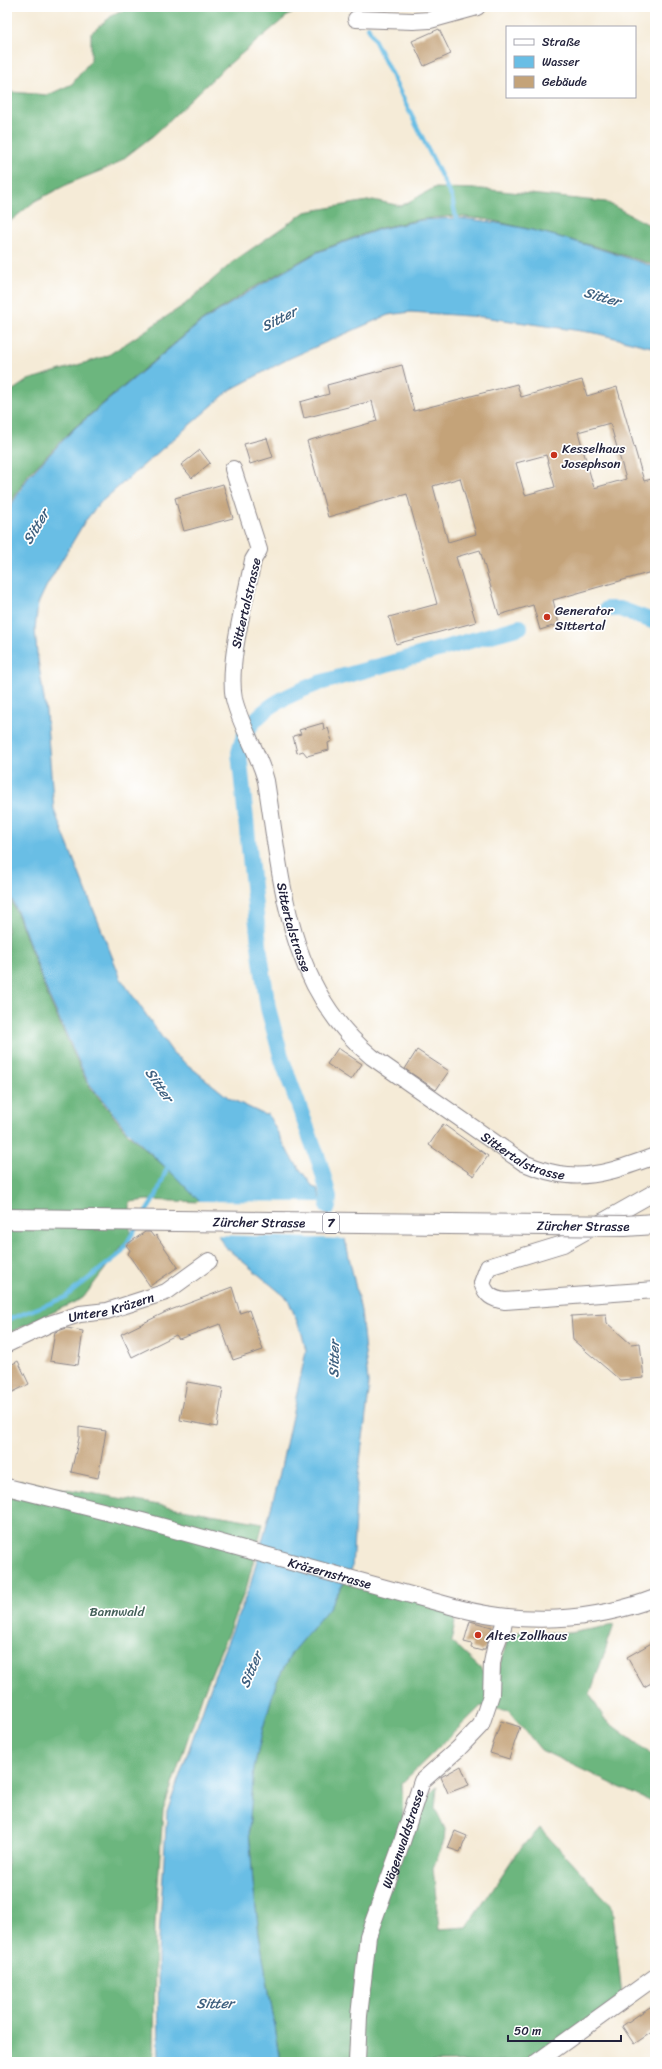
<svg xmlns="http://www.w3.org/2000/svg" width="662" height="2069" font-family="Sriracha,sans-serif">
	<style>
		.forest { fill: #6cb67e; stroke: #476c5c }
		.water { fill: #69bee5; stroke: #467090 }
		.pier { fill: #f5ebd7 }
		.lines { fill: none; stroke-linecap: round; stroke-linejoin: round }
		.stream { stroke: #69bee5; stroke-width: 4.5 }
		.canal { stroke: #69bee5; stroke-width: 16 }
		.building { fill: #c4a379; fill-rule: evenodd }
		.minor-casing { stroke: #8c8689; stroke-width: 18 }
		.minor { stroke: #fff; stroke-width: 16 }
		.major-bridge-casing { stroke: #8c8689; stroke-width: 22; stroke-linecap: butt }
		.major-bridge { stroke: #fff; stroke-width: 20 }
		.poi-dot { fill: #c8321e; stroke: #fff; stroke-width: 1.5 }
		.labels { text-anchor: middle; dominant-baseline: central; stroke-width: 3.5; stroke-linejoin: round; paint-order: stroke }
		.shield { fill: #fff; stroke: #646476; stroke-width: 1 }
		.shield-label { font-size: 12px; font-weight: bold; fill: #22223b }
		.poi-label { font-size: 13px; fill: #22223b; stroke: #fff; text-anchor: start }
		.street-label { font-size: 13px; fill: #22223b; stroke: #fff }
		.park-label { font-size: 13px; fill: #45615a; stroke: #fff }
		.water-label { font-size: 14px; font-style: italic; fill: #3e607f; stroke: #fff }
	</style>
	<rect width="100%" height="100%" fill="#fff"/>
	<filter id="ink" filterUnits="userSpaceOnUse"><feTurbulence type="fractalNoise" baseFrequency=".025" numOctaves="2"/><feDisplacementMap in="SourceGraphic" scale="8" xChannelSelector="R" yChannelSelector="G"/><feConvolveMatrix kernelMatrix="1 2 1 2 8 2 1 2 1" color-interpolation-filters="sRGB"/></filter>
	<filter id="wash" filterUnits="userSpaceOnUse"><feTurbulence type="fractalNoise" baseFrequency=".012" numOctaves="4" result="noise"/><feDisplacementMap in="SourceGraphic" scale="16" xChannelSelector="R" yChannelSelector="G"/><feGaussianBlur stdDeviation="0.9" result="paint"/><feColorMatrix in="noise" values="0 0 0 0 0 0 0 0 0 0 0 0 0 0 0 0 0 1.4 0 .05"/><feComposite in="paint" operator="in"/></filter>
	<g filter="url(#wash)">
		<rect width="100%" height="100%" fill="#f5ebd7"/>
		<!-- forest -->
		<path class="forest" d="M132,7h169l-15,10 -64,53 -68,65 -39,30 -45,18 -35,18 -28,23v-129l4,-3 37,3 24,-11 19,-24v-27l22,-18z
			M434,188l48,1 124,13 49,26v37l-58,-18 -56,-15 -56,-13 -31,-3 -32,3 -42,9 -62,23 -67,38 -51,33 -125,105 -47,48 -21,34v-115l21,-14 79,-24 77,-51 50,-44 71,-49 68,-12 28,6z
			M7,892l12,26 28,77 40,88 40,50 48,43 25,26 -53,-2 -17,2v34l-47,62 -76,36z
			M20,1481l243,42 -16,63 -44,108 -40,117 -8,114 -1,137h-147v-557z
			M348,1577l110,31 -7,33 45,42 11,-43 6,-7 8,-1 49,1 44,-8 -24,69 14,25 51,38v47l-114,-54 -32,-39 -28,-5 -79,77 1,35 34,-31 -2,21 10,21 -1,12 -11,27 6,61 28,-2 49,-73 24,-26 72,78 10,89 -89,67h-252l-22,-128 -6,-51 -4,-53 5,-62 9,-40 13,-45 16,-31 36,-43z"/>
		<!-- water -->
		<path class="water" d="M456,218c68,5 135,28 199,49v81l-60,-15 -112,-16 -72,-5 -23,3 -100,44 -58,31 -129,112 -16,19 -39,66 -8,17 -3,25 2,24 9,59 8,98 67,169 52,74 56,45 36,17 3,-1 22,42 24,32h3l4,11 20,22 20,90 8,81 -12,92 -5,85 -24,40 -36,43 -16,31 -13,45 -9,40 -5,62 4,53 6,51 22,128h-122l-1,-108 9,-142 52,-149 31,-77 27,-100 29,-135 -4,-17 -14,-35 -64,-53 -24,-44 -25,-26 -47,-44 -40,-50 -40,-88 -28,-76 -13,-30v-376l22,-36 46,-48 125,-105 52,-33 66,-38 62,-23 42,-9z"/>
		<!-- pier -->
		<path class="pier" d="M196,1201l131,1 16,18 4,19 -131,-4z"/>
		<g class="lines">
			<!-- stream -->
			<path class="stream" d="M368,27l84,171 4,20
				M144,1215l12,-19 11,-28
				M7,1320l57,-22 57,-45 16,-27"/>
			<!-- canal -->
			<path class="canal" d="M607,609h13l35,13
				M328,1207l1,-10 -9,-33 -38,-104 -14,-52 -8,-55 -21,-200c7,-40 46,-57 80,-70l201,-56"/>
		</g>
		<g id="blocks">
			<!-- building -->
			<path class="building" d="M439,29l12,25 -27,12 -12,-25z
				M402,365l12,46 103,-27 4,13 61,-17 5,16 30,-9 27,94 11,-3v93l-102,29 6,24 -19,6 -7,-25 -34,10 -19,-65 -24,7 20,65 -80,22 -7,-27 48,-13 -30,-110 -79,23 -21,-76 70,-20 -5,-20 -68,17 -4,-16 29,-8 -2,-9zM610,423l16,56 -32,9 -16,-56zM546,455l9,32 -30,8 -9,-32zM460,478l16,56 -28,8 -15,-56z
				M267,438l6,19 -23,7 -6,-20z
				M200,450l10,13 -18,15 -11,-13z
				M223,484l10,34 -49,13 -9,-33z
				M323,723l1,7 4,-2 4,13 -4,2 1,7 -22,6 -4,-5 -6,2 -4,-17 8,-2 -2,-4z
				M338,1048l24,16 -11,16 -24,-16z
				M417,1050l32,21 -13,19 -31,-21z
				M443,1124l45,32 -14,20 -45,-31z
				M145,1232h5l4,5 2,-2 22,32 -28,19 -22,-32 2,-4 -4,-5z
				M232,1287l8,26 9,-3 14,40 -30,10 -13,-36 -41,15 -3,-4 -44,22 -11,-23 47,-23z
				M606,1314l1,9 24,21 9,-1 4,35 -24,2 -47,-40 -2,-24z
				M67,1328l16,3 -5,34 -28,-4 5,-29z
				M18,1361l11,23 -22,11v-28z
				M187,1382l36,6 -6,39 -37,-7z
				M79,1427l27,4 -8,47 -27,-6 8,-34z
				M470,1621l22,6 -7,22h-2l-1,2 -11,-3 1,-4 -8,-2z
				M655,1641v40l-11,6 -17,-30z
				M501,1721l19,6 -11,32 -19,-6z
				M461,1766l8,19 -21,8 -7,-16z
				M455,1831l12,5 -7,16 -12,-4z
				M650,2007l5,8v15l-21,14 -12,-18z"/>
		</g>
	</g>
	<g filter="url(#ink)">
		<use href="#blocks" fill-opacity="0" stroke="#8c8689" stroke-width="1"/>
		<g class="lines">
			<!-- minor casing -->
			<g class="minor-casing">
				<g id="minor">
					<path d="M356,19l57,2 17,-1 47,-13"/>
					<path id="s1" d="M233,469l26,81 -6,10c-7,38 -26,102 -19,139 7,29 25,54 32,82 16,101 21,206 106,276l152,106c14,6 29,11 44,12 29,3 60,-9 87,-19"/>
					<path d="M655,1192l-92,52 -75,23 -6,16c4,12 10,16 23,18l150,-11"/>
					<path id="s2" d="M7,1344l42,-20 31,-10 27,-3 59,-19 43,-31"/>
					<path id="s3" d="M7,1487l135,34 316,87c65,17 134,14 197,-10"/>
					<path id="s4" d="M357,2062l2,-46 9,-80 31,-85 23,-70 36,-32 23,-24 10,-30 1,-32 3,-15 8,-21 2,-9"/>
					<path d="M537,2062l118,-85"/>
				</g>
			</g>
			<!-- minor -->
			<use href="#minor" class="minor"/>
			<!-- major-bridge casing -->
			<g class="major-bridge-casing">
				<g id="major-bridge">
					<path id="s5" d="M7,1219l618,7 30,-2"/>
				</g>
			</g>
			<!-- major-bridge -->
			<use href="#major-bridge" class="major-bridge"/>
		</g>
	</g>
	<!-- markers -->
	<g class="poi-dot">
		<circle cx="554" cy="455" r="4"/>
		<circle cx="547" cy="617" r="4"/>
		<circle cx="478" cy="1635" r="4"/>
	</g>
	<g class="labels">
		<!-- shield labels -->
		<rect class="shield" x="323" y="1213" width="16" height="20" rx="3"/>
		<g class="shield-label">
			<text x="331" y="1223">7</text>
		</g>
		<!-- poi labels -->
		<g class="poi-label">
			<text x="562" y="448">Kesselhaus<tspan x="562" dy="15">Josephson</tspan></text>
			<text x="555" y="610">Generator<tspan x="555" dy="15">Sittertal</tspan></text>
			<text x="486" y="1635">Altes Zollhaus</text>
		</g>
		<!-- street labels -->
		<g class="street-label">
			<text transform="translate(246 603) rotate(-77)">Sittertalstrasse</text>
			<text stroke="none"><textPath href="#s1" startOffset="475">Sittertalstrasse</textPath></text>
			<text stroke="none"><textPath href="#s1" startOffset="811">Sittertalstrasse</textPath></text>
			<text stroke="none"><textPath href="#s5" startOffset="252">Zürcher Strasse</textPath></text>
			<text stroke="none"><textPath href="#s5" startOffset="576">Zürcher Strasse</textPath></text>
			<text stroke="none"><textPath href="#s2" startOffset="111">Untere Kräzern</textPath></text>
			<text stroke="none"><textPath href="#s3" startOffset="334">Kräzernstrasse</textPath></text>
			<text stroke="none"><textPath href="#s4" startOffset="230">Wägenwaldstrasse</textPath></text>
		</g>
		<!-- park labels -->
		<g class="park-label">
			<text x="117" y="1611">Bannwald</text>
		</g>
		<!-- water labels -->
		<g class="water-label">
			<text transform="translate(602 297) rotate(16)">Sitter</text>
			<text transform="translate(279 319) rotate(-27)">Sitter</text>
			<text transform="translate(36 527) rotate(-59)">Sitter</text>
			<text transform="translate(159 1085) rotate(55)">Sitter</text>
			<text transform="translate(334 1359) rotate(-89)">Sitter</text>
			<text transform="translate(251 1670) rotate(-67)">Sitter</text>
			<text x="215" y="2003">Sitter</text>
		</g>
	</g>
	<!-- margin -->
	<rect width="662" height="2069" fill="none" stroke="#fff" stroke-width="24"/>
	<!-- legend -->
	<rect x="506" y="26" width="130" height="72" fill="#ffffff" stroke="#a7a7b1"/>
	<rect x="514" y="39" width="20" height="6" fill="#ffffff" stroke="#a7a7b1"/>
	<text x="542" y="46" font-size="12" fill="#22223b">Straße</text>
	<rect x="514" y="56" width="20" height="12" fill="#69bee5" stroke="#a7a7b1"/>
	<text x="542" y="66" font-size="12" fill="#22223b">Wasser</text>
	<rect x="514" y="76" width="20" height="12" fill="#c4a379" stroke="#a7a7b1"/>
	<text x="542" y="86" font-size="12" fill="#22223b">Gebäude</text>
	<!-- scale -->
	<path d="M508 2035v6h113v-6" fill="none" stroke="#22223b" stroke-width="2"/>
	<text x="514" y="2035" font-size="12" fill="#22223b" stroke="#ffffff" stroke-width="3" paint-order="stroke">50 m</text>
</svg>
